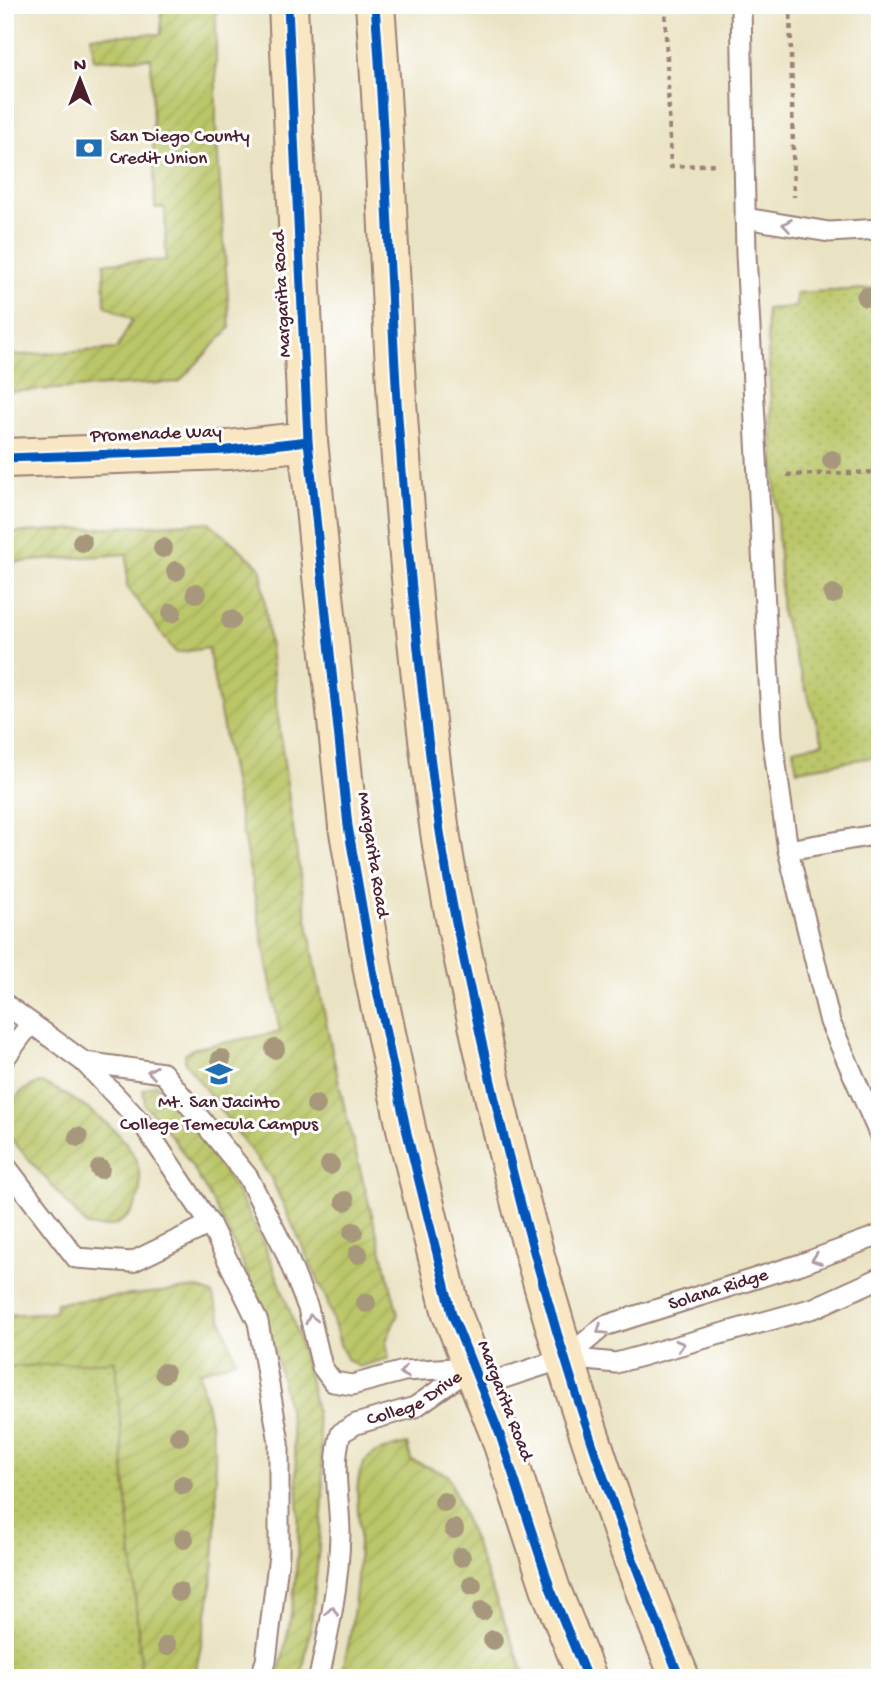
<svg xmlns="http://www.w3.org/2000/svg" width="885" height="1683" font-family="'Gochi Hand',sans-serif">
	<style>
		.grass { fill: url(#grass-dots); stroke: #827249; stroke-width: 2 }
		.garden { fill: url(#garden-furrows); stroke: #827249; stroke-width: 2 }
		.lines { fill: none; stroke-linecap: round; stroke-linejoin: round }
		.lane-casing { stroke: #9a8177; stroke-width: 23 }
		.secondary-casing { stroke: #9a8177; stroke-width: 42 }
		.path { stroke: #9a8177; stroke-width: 4.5; stroke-dasharray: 5 5; stroke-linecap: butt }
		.lane { stroke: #fff; stroke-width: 19 }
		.secondary { stroke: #f9e7c3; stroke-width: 38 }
		.cycleway-casing { stroke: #fff; stroke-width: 13 }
		.cycleway { stroke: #0057b8; stroke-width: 9 }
		.tree { fill: #a7977b }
		.oneway { stroke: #ae9aa0 }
		.labels { text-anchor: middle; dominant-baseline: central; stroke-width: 6; stroke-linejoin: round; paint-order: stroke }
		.poi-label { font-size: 19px; fill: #4a1f2b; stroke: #fff; text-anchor: start }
		.street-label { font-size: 19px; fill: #4a1f2b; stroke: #fff }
	</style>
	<defs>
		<pattern id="grass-dots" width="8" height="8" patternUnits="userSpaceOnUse" patternTransform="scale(1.75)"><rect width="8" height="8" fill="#bac667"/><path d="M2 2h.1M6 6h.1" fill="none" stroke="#a1aa5a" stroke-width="1.8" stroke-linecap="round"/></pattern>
		<pattern id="garden-furrows" width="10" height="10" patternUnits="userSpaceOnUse" patternTransform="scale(1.75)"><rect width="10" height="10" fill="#bac667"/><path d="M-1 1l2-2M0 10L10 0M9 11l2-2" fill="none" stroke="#a1aa5a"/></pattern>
	</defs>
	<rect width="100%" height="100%" fill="#fff"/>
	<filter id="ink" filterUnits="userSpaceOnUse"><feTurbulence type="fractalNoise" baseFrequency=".0143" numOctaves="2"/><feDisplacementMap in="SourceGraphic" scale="14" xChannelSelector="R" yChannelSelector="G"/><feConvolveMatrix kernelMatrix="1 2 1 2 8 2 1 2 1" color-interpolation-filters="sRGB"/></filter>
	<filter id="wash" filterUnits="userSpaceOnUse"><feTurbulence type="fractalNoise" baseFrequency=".00686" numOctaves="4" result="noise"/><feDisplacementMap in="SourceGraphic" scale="28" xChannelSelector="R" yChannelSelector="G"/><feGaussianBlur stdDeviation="1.57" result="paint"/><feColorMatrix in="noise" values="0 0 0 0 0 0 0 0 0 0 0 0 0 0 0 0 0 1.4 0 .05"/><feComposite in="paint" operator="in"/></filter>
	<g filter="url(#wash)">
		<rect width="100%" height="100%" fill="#eae3c3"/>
		<!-- grass -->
		<path class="grass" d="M880,288v468l-83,14 -4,-21 30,-6 -41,-128 -16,-306 30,-2v-14z
			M115,1360l26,305 -3,13h-133v-311z"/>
		<!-- garden -->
		<path class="garden" d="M161,5h55v121l14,202 -51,54 -174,10v-36l112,-7 15,-29 -27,-15 -1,-42 62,-3 -1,-52h-10l-4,-150 -57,2 -3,-24 70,-2z
			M209,522l52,46c19,173 40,345 78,515 17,78 40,154 59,231l-12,27 3,17 -30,9 -11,-7 -7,-13 -15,-49 -55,-120 -86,-116v-9l10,-5 85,-16 -72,-384 -32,5 -49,-66v-33l-122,9v-30z
			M40,1083c22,5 75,43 88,63 26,36 10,90 -41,80l-75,-86c-9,-26 -1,-49 28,-57z
			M155,1084c23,11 39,44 54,65 64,89 113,228 114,339 1,19 -3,39 -4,58 -4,44 -8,89 -18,132h-21l-1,-5c40,-160 17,-308 -57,-453 -19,-37 -47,-85 -77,-114l-2,-16z
			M198,1288l14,6 24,66 -37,12c5,24 12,49 15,74 7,83 -1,152 -20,232h-56l3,-13 -26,-304 -110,6v-52l50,-3 1,-9z
			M407,1444l4,16 37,15 78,203h-102l-3,-11 -49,11h-31c11,-45 17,-94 18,-140 1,-23 -7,-55 5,-75 8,-13 29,-15 43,-19z"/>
	</g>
	<g filter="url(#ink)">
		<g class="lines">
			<!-- lane casing -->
			<g class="lane-casing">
				<g id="lane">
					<path d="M741,5l5,249 26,482 16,114"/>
					<path d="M745,218l84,14 51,-3"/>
					<path d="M880,834l-92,16 42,172 50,114"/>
					<path d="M5,1004l79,58 61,65 65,97 48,98 21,120v113l-13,106 -6,17"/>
					<path d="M5,1058l26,-35"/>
					<path d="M84,1062l79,11 85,104 35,69 25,62 14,59 11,15 19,3 52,-14 68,-4"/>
					<path d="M5,1165l71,93 56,4 78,-38"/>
					<path d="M566,1358l50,5 198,-55 66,-30"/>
					<path id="s1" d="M479,1386l87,-28 38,-32 197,-62 79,-29"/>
					<path id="s2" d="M319,1678c10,-47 20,-96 21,-144 0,-34 -9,-68 1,-101l15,-9 59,-17 56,-39"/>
				</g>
			</g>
			<!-- secondary casing -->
			<g class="secondary-casing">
				<path id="secondary" d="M288,5l20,436 40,385 26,150 33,157 45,181 48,121 51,155 36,88
					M375,5c11,137 14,275 23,412 9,129 21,257 38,385 10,82 29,164 47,245 48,217 111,425 197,631
					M5,458l223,-8 80,-9"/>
			</g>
			<!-- path -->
			<path class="path" d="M665,5l6,162 44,-3
				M790,5l4,192
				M787,475l93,-3"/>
			<!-- lane -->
			<use href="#lane" class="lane"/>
			<!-- secondary -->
			<use href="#secondary" class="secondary"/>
			<!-- cycleway casing -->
			<g class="cycleway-casing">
				<path id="cycleway" d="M288,5l20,436 40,385 26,150 33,157 45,181 48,121 51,155 36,88
					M375,5c11,137 14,275 23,412 9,129 21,257 38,385 10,82 29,164 47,245 48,217 111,425 197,631
					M5,458l223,-8 80,-9"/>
			</g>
			<!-- cycleway -->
			<use href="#cycleway" class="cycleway"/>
		</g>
		<!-- trees -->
		<g class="tree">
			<circle cx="866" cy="297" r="10"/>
			<circle cx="832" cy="460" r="10"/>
			<circle cx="82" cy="542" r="10"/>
			<circle cx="163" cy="548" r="10"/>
			<circle cx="176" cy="571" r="10"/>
			<circle cx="196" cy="593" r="10"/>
			<circle cx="833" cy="594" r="10"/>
			<circle cx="172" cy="613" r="10"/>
			<circle cx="231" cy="620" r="10"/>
			<circle cx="275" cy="1049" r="10"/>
			<circle cx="221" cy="1059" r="10"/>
			<circle cx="316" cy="1105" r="10"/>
			<circle cx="78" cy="1137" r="10"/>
			<circle cx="330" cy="1165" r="10"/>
			<circle cx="100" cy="1169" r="10"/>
			<circle cx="345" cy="1201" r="10"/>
			<circle cx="353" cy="1232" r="10"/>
			<circle cx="358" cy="1254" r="10"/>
			<circle cx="366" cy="1303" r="10"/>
			<circle cx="164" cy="1373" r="10"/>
			<circle cx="179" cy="1436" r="10"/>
			<circle cx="183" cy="1485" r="10"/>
			<circle cx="444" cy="1502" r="10"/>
			<circle cx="454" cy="1529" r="10"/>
			<circle cx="184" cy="1539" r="10"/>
			<circle cx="461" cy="1557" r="10"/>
			<circle cx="472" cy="1585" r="10"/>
			<circle cx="179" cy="1592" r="10"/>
			<circle cx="482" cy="1611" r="10"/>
			<circle cx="493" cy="1640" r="10"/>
			<circle cx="167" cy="1646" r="10"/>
		</g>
		<!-- one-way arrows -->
		<defs><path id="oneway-chevron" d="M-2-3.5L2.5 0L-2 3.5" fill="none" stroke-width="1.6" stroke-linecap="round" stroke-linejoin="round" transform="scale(1.75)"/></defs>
		<g class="oneway">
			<use href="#oneway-chevron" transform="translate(787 225) rotate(-171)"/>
			<use href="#oneway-chevron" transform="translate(152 1072) rotate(-171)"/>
			<use href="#oneway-chevron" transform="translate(816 1259) rotate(161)"/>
			<use href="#oneway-chevron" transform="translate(311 1319) rotate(-103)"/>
			<use href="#oneway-chevron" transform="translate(601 1330) rotate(146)"/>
			<use href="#oneway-chevron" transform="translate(680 1345) rotate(-16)"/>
			<use href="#oneway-chevron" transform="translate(404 1372) rotate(171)"/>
			<use href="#oneway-chevron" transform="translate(332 1611) rotate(-83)"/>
		</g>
	</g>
	<!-- icons -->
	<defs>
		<g id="bank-bare" transform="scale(2.1)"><path d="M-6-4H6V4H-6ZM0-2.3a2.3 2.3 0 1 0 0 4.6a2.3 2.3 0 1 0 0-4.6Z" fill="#1f6fb2" stroke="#fff" stroke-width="2.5" paint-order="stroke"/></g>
		<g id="university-bare" transform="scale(2.1)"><path d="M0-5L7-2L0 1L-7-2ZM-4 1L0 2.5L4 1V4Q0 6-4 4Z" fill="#1f6fb2" stroke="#fff" stroke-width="2.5" paint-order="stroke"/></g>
	</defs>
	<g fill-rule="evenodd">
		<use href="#bank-bare" x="89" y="148"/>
		<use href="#university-bare" x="219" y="1074"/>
	</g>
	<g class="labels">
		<!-- poi labels -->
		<g class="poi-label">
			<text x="110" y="137">San Diego County<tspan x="110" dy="22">Credit Union</tspan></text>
			<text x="219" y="1103" text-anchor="middle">Mt. San Jacinto<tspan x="219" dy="22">College Temecula Campus</tspan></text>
		</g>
		<!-- street labels -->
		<g class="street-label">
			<text transform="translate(283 294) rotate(-93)">Margarita Road</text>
			<text transform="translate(156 435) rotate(-2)">Promenade Way</text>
			<text transform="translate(372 855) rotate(81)">Margarita Road</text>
			<text stroke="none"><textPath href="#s1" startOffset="261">Solana Ridge</textPath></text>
			<text stroke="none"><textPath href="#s2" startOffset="329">College Drive</textPath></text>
			<text transform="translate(504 1401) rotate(69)">Margarita Road</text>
		</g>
	</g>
	<!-- margin -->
	<rect width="885" height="1683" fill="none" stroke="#fff" stroke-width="28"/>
	<!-- north arrow -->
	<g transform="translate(80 80)" stroke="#ffffff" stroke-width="5" paint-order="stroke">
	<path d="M0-5L12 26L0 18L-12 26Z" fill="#4a1f2b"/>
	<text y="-10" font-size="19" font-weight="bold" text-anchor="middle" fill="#4a1f2b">N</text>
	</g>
</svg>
